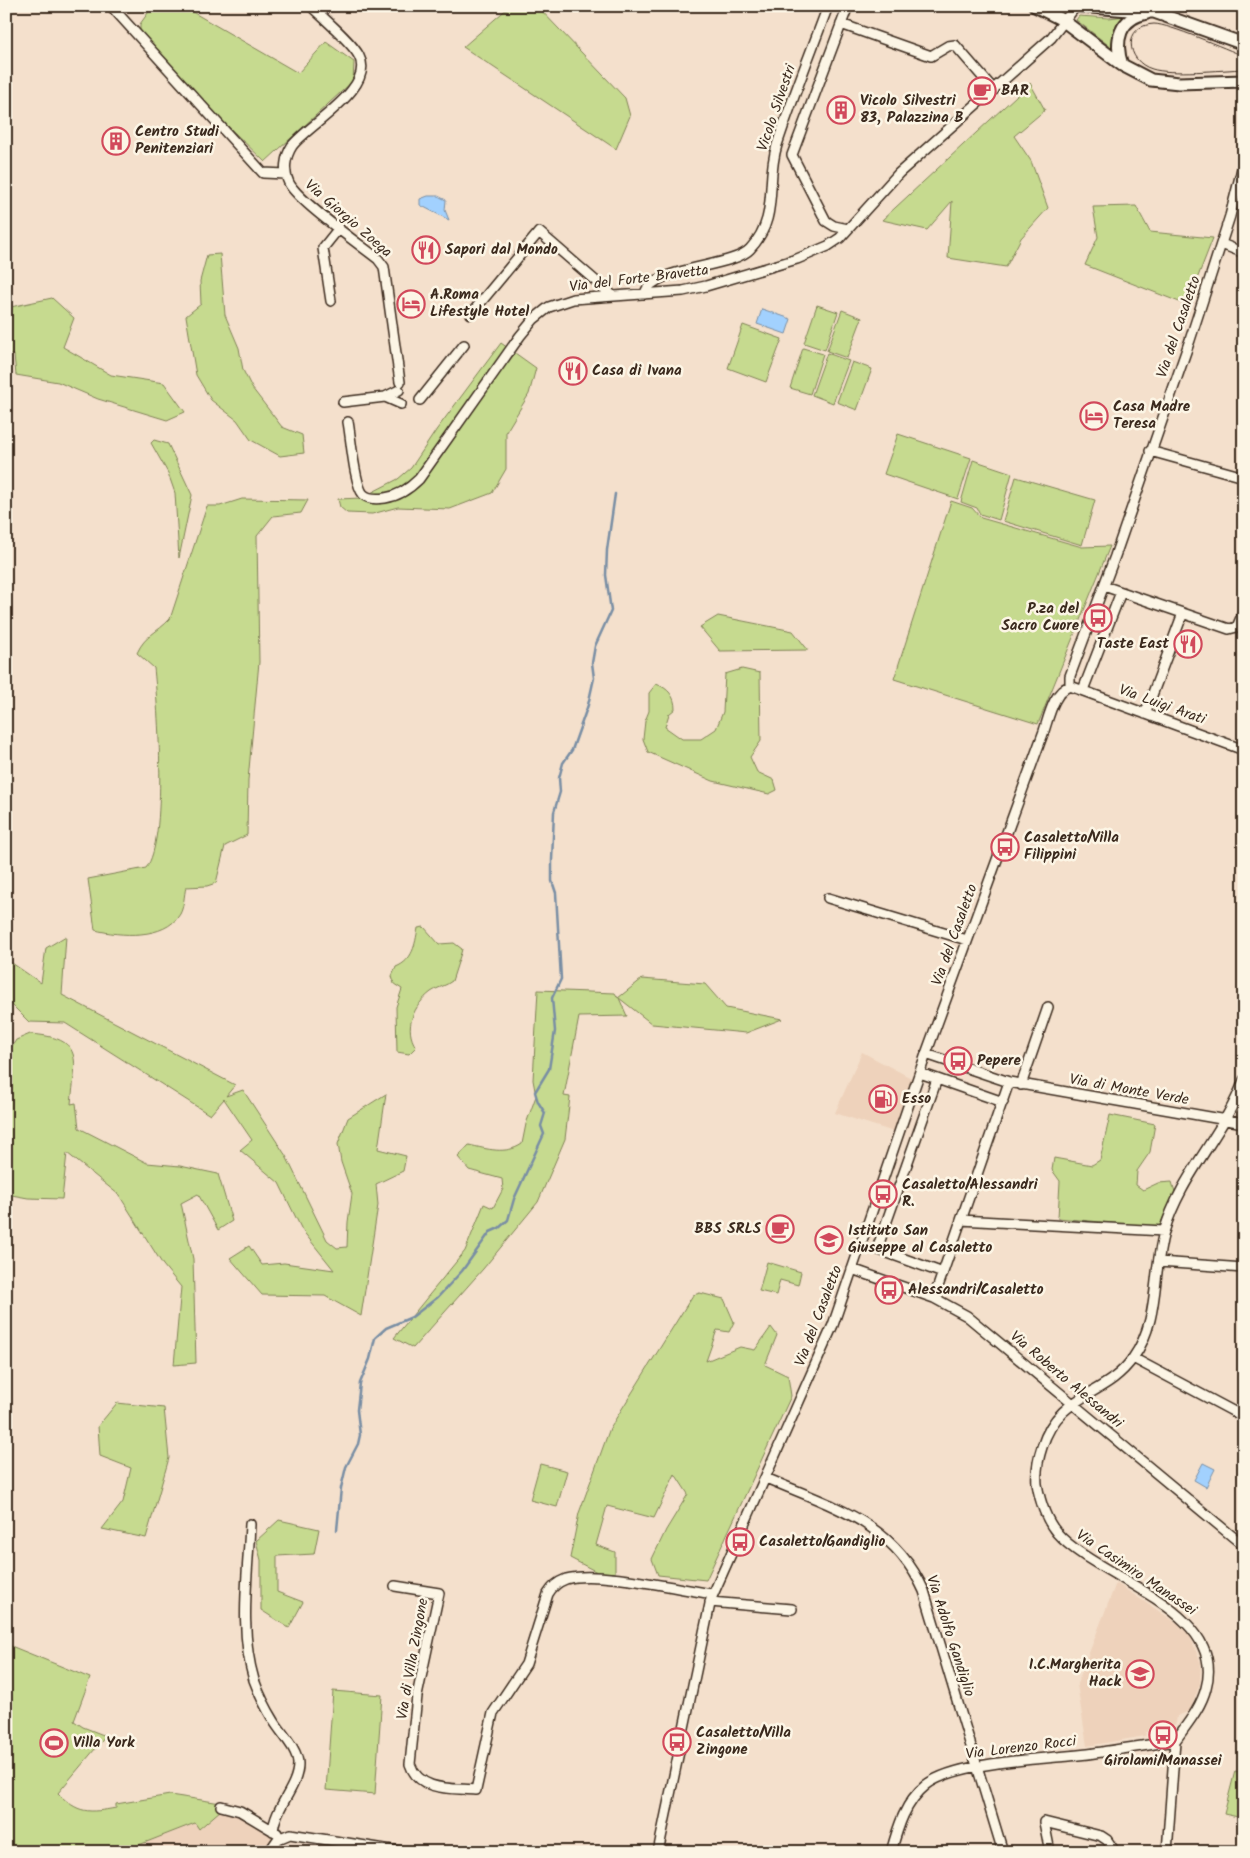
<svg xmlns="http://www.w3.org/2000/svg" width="1250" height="1858" font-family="Kalam,sans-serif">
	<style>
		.built { fill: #eed2bb }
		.green { fill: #c6da8f; stroke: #808256 }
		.water { fill: #a2d1fe; stroke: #798ea4 }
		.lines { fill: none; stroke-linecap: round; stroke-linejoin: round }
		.stream { stroke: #798ea4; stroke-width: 2.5 }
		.minor-casing { stroke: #3b2a1e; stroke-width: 12 }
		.major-casing { stroke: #3b2a1e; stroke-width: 15 }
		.minor { stroke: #fcf5e5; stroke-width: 9 }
		.major { stroke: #fcf5e5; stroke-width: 11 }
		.tram { stroke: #3b2a1e; stroke-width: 1 }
		.labels { text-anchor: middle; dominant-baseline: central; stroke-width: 5; stroke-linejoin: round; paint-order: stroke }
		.poi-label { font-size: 15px; font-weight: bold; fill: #3b2a1e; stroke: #fcf5e5; text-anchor: start }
		.street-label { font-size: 15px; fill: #3b2a1e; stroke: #fcf5e5 }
	</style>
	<rect width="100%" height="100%" fill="#f4e0cc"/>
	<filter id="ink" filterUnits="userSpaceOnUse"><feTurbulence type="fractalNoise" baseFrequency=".02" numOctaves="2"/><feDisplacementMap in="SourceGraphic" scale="10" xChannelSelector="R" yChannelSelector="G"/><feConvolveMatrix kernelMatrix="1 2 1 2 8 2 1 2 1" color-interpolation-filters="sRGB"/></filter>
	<g filter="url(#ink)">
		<!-- built -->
		<path class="built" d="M862,1052l51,27 -19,53 -59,-19z
			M1116,1583l61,40 13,13 11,27 -1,21 -10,27 -13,5 -1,7 -13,12 -8,-5 -9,2 -1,4 -58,10 -10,-62z
			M221,1810l10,2 41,25 -9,15h-142l74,-29 5,6z"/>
		<!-- green -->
		<path class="green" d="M153,6h29l116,67 28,-31 28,20 -1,19 -88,81 -55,-53 -70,-77v-8z
			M510,6h27l88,92 5,18 -14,33 -153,-102z
			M1079,16l30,2 15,-2 -10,15 -2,17 -36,-28z
			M1030,83l15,27 -31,26 17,25 17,47 -27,30 -15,29 -58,-9 4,-57 -25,29 -45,-10z
			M1136,206l14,26 63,6 -26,67 -102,-40 13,-28 -5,-30z
			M220,254l5,61 14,33 4,22 9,18 30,39 20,8 2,18 -24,3 -29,-16 -14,-20 -26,-20 -15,-25 -10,-59 15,-12 -1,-23 7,-26z
			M52,298l22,20 -11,29 48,28 53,8 21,29 -18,8 -69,-21 -40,-17 -42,-7 -2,-20 -8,-1v-46z
			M817,305l21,7 -13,38 -21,-7z
			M842,310l20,8 -15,40 -20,-7z
			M743,325l39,14 -16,43 -38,-14z
			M501,343l35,25 -7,26 -23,38v37l-14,24 -42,16 -52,-2 -26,7 -25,-1 -7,-6 -2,-8 23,-1 37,-19 13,-11 26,-39z
			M803,348l20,6 -13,40 -20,-6z
			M827,353l22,8 -16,42 -21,-8z
			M852,362l20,7 -15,41 -20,-8z
			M898,434l73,24 -13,41 -74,-25z
			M154,440l14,4 24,51 -13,63 -4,-65 -7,-20 -17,-30z
			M973,460l39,13 -13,47 -19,-6 -3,-6 -16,-6z
			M1016,477l79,23 -13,45 -79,-24z
			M242,499l66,1 -7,13 -28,3 -16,20 2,126 -11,118 -1,55 -22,11 -9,37 -9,3 -21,1c-2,8 -2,20 -6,27 -15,26 -61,22 -85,16l-7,-51 58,-11c22,-27 12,-162 8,-200l-17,-15c8,-18 20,-20 33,-34l37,-113h13z
			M951,501l21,7 9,10 101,29 28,-1 -72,178 -144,-45z
			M718,616l75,15 15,19 -88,1 -20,-24z
			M742,669l18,4 1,68 -11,16 7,15 17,8 3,10 -8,4 -56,-13 -65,-29 -5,-13 2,-18 4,-10v-18l7,-9c12,4 19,12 19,25l-6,5 -4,13 17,12h19l15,-10 7,-17 2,-38z
			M424,927l15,17 15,-1 8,6 -1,4 -9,28c-6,5 -14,6 -21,11 -17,13 -28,36 -15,55l-7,7 -12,-2 -1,-45 6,-18 -8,-5 -2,-8 4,-9c17,-7 19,-22 22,-39z
			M66,936l-4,59 173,90 -9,11 17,-6 43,66 41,84 10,8 10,-1 1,-25 4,-28 -11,-32 -3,-18 10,-26 38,-24 -8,55 28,7 -3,15 -27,13 2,21 -17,111 -36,-20 -63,-1 -32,-37 19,-12 13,19 22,-2 50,7 -32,-40 -23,-47 -39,-33 12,-10 -28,-41 -14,16 -145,-92 -36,-1 -23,-23v-40l35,24 5,-35z
			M642,979l63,5 21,24 56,11 -36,14 -94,-9 -33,-26 8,18 -48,1 -15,79 6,1 -5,42 -27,63 -55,67 -70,79 -19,-10 71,-87 19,-47 9,4 10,-19 -1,-10 -33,-9 -11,-13 11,-12c18,4 37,10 53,-1l4,-20 10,-28 -3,-16 5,-90 77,3 3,5z
			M30,1034c56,4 45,26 41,70l5,-1 3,25 68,35 33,3 38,8 14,47 -14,9 -20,-36 -17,9 12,56 3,104 -22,2 7,-78 -18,-22 -44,-70 -52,-42 -5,46 -34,-1 -22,-4 1,-140 9,-14z
			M1110,1115l45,9 -5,28 -13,19 -1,14 7,5 15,-7 14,-1 3,10 -15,33 -6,2 -96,-9 2,-37 -8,-11 2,-12 38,7 8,-5z
			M767,1262l34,10 -3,13 -18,-5 -4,15 -17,-4z
			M700,1293l24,6 10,23 -5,10 -12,-2 -11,31 34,-14 15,3 16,-23 6,8 -12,30 23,11 3,20 -85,184 -48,-5 -6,-16 14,-29 22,-36 -13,-20 -21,44 -47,-12 -11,39 19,7v21l-18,-1 -27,-14 9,-45 31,-85 83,-133z
			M117,1403l47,5 5,50 -23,80 -44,-9 21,-27 8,-34 -31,-12 -2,-30z
			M540,1464l27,7 -10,36 -27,-7z
			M279,1520l40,9 -5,25 -37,2v36l26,10 -14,26 -28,-18v-50l-5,-19z
			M6,1644l84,34 -16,43 9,6 23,9 -48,57c20,21 31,20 58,15v-4l54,-9 51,8v7l-22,19 -4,-6 -74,29h-115z
			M333,1691l49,4 -7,99 -49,-4z
			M1235,1771l9,2 -1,45 -19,-4z"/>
		<!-- water -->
		<path class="water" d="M428,196h10l8,4 -1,10 4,10 -29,-15v-6z
			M762,309l29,10 -5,15 -29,-10z
			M1203,1463l12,6 -9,18 -12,-7z"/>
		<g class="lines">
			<!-- stream -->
			<path class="stream" d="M337,1530l4,-42 5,-21 12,-23 2,-9 -3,-25 3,-27 10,-24 5,-21 11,-10 26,-11 26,-20 24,-26 28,-39 9,-4 9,-8 6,-21 30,-65 -3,-8 4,-13 -7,-11 -3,-10 14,-23 6,-38 -3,-33 9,-19 -5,-86 -4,-12v-21l2,-48 6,-20 -1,-14 4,-15 9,-13 16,-45 6,-27 -2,-15 3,-17 16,-35 -5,-36 1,-25 8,-56"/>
			<!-- minor casing -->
			<g class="minor-casing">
				<path id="minor" d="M111,6l152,167 23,1
					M311,6c12,12 41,36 48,50 17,32 -50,68 -67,90 -7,11 -9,25 -3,37 9,18 70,61 89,76l6,8 16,115
					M848,6l-56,149 34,66 8,5 14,3
					M841,24l90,32 17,-10 7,-1 39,45
					M1224,245l20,8
					M645,294c5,-27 88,-26 105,-45 30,-32 15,-66 27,-104 15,-46 34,-93 51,-139
					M331,301l-8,-53 16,-20
					M471,314l68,-82 74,64
					M385,397l16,7
					M420,400l44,-55
					M343,402l42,-5 14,-7
					M348,422c3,15 6,61 15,72 6,6 15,5 22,4 14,-2 24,-9 34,-19l101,-143 14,-17 15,-12 24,-8 110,-8 23,-5 91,-27 31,-13 12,-8 59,-65 152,-135 25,-32
					M1150,451l94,26
					M1104,586l125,43 8,-2 7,-16
					M1070,686v-10l45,-120 75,-216 40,-124 14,-55
					M1070,686l174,64
					M1083,690l38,-98
					M1145,714l38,-101
					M828,898l139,42
					M926,1054l83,28 235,41
					M920,1073l83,29
					M937,1079l-60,170 66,24
					M1021,1085l27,-78
					M961,1220l203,11
					M1159,1262l85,6
					M852,1269l82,29 33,18 277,230
					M934,1298l75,-216
					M1133,1358l109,58
					M766,1478c64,28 127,43 158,113l79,261
					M250,1524c-2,51 -11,106 4,156 5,14 12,28 20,41 7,12 24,28 24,43 0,24 -23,42 -25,67
					M395,1586l44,7 -22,103 -7,68c9,28 42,24 66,26l17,-77 33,-49 22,-70c4,-7 10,-12 18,-15 31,-9 112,10 147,15
					M710,1602l82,7
					M1175,1741c12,-17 26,-33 31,-53 22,-79 -109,-109 -149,-155 -11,-13 -17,-32 -20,-49 -1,-12 1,-25 5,-37 17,-55 63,-49 91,-89 27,-38 19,-83 31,-126 16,-56 60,-98 80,-152
					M221,1806l19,5 37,22
					M269,1852l9,-13 12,-5 114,18
					M658,1852l53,-253 122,-274 93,-271 118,-323c5,-15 10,-40 26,-45
					M891,1852c7,-25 14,-50 35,-67 30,-24 122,-26 162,-31 29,-4 58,-9 87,-13
					M1050,1852l-6,-30 57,14 6,4 8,12
					M1167,1852l8,-111"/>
			</g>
			<!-- major casing -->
			<g class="major-casing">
				<path id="major" d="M1035,6l26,13 61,46 29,15 28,3 65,-2
					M1079,6l75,6 90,32
					M1122,65c-8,-24 -3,-47 25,-52"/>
			</g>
			<!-- minor -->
			<use href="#minor" class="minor"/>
			<!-- major -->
			<use href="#major" class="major"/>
			<!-- tram -->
			<path class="tram" d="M1244,56c-18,-7 -75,-32 -90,-32 -31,1 -29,37 -2,45 18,6 70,1 92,0"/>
		</g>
	</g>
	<!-- icons -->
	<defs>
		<g id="cafe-ring" transform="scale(1.4375)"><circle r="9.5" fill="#fcf5e5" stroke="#d1495b" stroke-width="1.5"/><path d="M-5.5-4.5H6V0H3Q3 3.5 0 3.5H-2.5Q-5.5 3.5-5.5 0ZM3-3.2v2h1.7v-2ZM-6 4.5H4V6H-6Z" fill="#d1495b"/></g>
		<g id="building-ring" transform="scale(1.4375)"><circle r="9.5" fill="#fcf5e5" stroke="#d1495b" stroke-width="1.5"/><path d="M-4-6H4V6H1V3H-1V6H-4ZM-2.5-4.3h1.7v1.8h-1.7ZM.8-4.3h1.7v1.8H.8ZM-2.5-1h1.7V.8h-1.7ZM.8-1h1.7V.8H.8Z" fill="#d1495b"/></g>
		<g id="restaurant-ring" transform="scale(1.4375)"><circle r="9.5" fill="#fcf5e5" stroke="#d1495b" stroke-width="1.5"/><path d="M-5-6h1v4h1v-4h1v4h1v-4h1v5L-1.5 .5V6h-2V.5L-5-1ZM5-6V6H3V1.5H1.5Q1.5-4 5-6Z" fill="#d1495b"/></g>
		<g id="hotel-ring" transform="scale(1.4375)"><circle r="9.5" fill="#fcf5e5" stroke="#d1495b" stroke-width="1.5"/><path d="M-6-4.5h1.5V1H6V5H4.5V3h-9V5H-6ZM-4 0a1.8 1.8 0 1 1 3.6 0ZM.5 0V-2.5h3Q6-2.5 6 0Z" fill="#d1495b"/></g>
		<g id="bus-ring" transform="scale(1.4375)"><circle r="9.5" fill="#fcf5e5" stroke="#d1495b" stroke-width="1.5"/><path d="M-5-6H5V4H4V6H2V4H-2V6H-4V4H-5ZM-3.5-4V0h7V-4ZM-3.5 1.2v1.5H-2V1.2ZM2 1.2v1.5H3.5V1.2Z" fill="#d1495b"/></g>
		<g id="fuel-ring" transform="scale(1.4375)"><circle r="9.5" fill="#fcf5e5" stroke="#d1495b" stroke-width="1.5"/><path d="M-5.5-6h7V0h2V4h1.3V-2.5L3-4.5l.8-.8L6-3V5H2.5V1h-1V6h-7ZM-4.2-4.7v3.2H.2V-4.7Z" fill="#d1495b"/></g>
		<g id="school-ring" transform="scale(1.4375)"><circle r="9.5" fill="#fcf5e5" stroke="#d1495b" stroke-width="1.5"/><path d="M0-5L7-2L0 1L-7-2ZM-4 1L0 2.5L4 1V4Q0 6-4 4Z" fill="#d1495b"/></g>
		<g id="stadium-ring" transform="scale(1.4375)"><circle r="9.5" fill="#fcf5e5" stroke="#d1495b" stroke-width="1.5"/><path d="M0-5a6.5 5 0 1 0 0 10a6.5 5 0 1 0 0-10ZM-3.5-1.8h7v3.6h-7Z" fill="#d1495b"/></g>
	</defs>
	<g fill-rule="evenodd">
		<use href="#cafe-ring" x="982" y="91"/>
		<use href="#building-ring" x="841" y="110"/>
		<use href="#building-ring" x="116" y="141"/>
		<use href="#restaurant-ring" x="426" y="250"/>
		<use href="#hotel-ring" x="411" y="304"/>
		<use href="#restaurant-ring" x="573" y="371"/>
		<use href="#hotel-ring" x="1094" y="416"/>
		<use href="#bus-ring" x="1098" y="618"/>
		<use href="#restaurant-ring" x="1188" y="644"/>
		<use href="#bus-ring" x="1005" y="847"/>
		<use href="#bus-ring" x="958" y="1061"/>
		<use href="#fuel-ring" x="883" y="1099"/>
		<use href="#bus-ring" x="883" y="1194"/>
		<use href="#cafe-ring" x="780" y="1229"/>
		<use href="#school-ring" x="829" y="1240"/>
		<use href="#bus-ring" x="889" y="1290"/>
		<use href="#bus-ring" x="740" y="1542"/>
		<use href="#school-ring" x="1140" y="1674"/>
		<use href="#bus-ring" x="1163" y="1735"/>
		<use href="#bus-ring" x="677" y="1742"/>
		<use href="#stadium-ring" x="54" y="1743"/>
	</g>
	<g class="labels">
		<!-- poi labels -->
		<g class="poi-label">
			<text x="1001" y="91">BAR</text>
			<text x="860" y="101">Vicolo Silvestri<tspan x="860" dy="17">83, Palazzina B</tspan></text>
			<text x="135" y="132">Centro Studi<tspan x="135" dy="17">Penitenziari</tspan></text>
			<text x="445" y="250">Sapori dal Mondo</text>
			<text x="430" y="295">A.Roma<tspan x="430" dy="17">Lifestyle Hotel</tspan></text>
			<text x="592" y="371">Casa di Ivana</text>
			<text x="1113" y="407">Casa Madre<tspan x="1113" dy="17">Teresa</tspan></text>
			<text x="1079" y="609" text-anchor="end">P.za del<tspan x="1079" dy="17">Sacro Cuore</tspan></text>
			<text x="1169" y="644" text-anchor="end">Taste East</text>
			<text x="1024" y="838">Casaletto/Villa<tspan x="1024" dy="17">Filippini</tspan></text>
			<text x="977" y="1061">Pepere</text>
			<text x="902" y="1099">Esso</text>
			<text x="902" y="1185">Casaletto/Alessandri<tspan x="902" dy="17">R.</tspan></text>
			<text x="761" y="1229" text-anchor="end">BBS SRLS</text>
			<text x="848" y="1231">Istituto San<tspan x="848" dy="17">Giuseppe al Casaletto</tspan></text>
			<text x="908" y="1290">Alessandri/Casaletto</text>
			<text x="759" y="1542">Casaletto/Gandiglio</text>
			<text x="1121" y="1665" text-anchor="end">I.C.Margherita<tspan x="1121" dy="17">Hack</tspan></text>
			<text x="696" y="1733">Casaletto/Villa<tspan x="696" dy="17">Zingone</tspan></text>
			<text x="73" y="1743">Villa York</text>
			<text x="1163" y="1761" text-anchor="middle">Girolami/Manassei</text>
		</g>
		<!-- street labels -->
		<g class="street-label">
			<text transform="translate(777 108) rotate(-71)">Vicolo Silvestri</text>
			<text transform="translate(348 219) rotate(41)">Via Giorgio Zoega</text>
			<text transform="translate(639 279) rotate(-7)">Via del Forte Bravetta</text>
			<text transform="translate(1179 327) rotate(-71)">Via del Casaletto</text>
			<text transform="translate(1162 705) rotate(20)">Via Luigi Arati</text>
			<text transform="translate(955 935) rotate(-70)">Via del Casaletto</text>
			<text transform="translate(1129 1090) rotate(10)">Via di Monte Verde</text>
			<text transform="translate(819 1316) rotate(-69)">Via del Casaletto</text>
			<text transform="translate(1066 1380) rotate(40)">Via Roberto Alessandri</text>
			<text transform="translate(1136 1573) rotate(34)">Via Casimiro Manassei</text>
			<text transform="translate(950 1636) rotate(72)">Via Adolfo Gandiglio</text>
			<text transform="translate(413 1659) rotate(-80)">Via di Villa Zingone</text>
			<text transform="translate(1021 1748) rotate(-7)">Via Lorenzo Rocci</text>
		</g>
	</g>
	<!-- margin -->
	<rect width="1250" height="1858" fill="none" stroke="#fcf5e5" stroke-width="25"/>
	<rect x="12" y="12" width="1225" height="1833" fill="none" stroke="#3b2a1e" stroke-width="2" filter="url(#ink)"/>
</svg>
